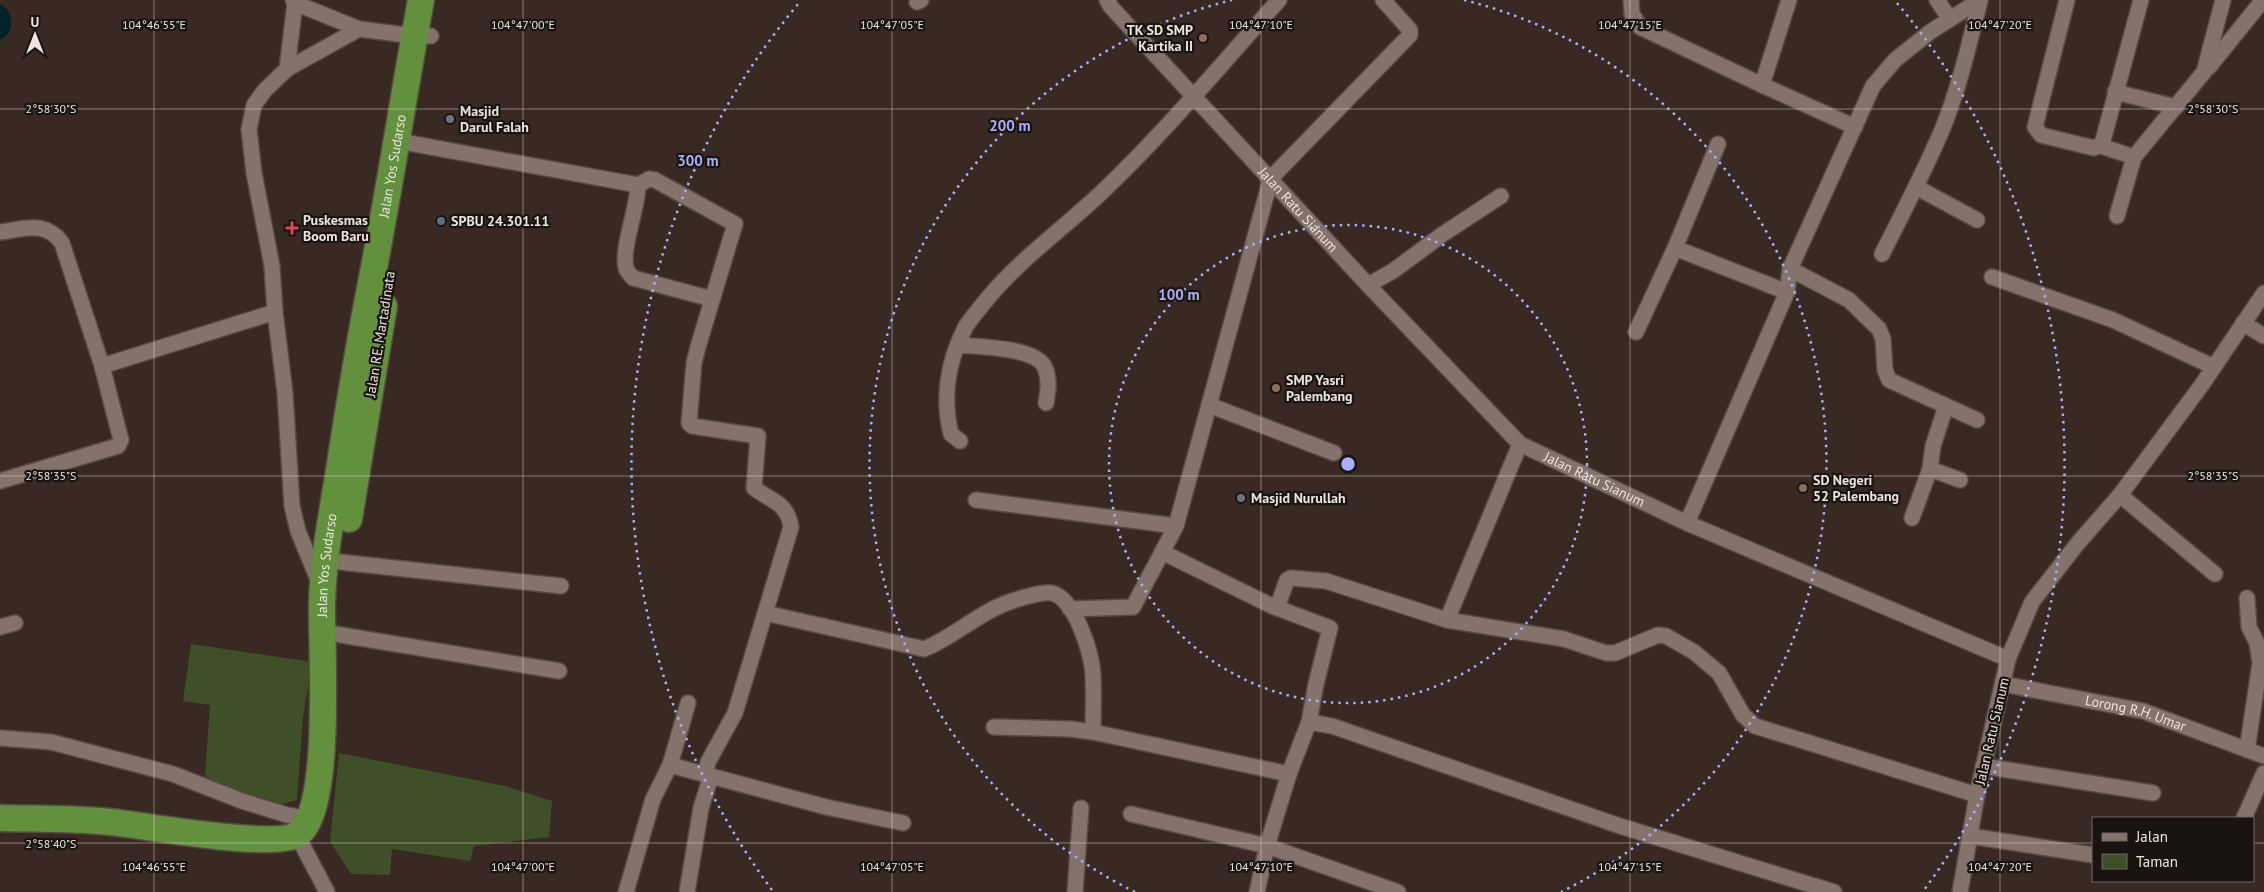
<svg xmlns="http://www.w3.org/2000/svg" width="2264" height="892" font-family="'PT Sans',sans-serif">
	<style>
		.green { fill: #3f4f28 }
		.water { fill: #002326 }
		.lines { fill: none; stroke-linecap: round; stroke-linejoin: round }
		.minor-casing { stroke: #554942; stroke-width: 18 }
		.trunk-casing { stroke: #554942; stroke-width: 29 }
		.minor { stroke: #83736a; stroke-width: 15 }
		.trunk { stroke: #62903c; stroke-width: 26 }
		.ticks { fill: none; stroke: #ede4df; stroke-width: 1; stroke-opacity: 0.45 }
		.ring { fill: none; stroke: #abaffb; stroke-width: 2.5; stroke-dasharray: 2.5 5 }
		.education-dot { fill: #8d6e63; stroke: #1a1410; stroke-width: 2 }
		.worship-dot { fill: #6b7280; stroke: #1a1410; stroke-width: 2 }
		.service-dot { fill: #5c6f8a; stroke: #1a1410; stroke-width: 2 }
		.health-dot { fill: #e0444e; stroke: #1a1410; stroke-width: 2 }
		.labels { text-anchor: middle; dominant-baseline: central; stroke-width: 4.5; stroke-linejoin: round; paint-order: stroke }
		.poi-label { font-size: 14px; font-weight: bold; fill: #ede4df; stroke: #1a1410; text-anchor: start }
		.street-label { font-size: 14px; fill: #ede4df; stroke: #1a1410 }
		.ticks-label { font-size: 12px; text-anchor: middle; fill: #ede4df; stroke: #1a1410; stroke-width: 4.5; stroke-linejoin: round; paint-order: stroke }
		.centre { fill: #abaffb; stroke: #1a1410; stroke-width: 2.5 }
		.ring-label { font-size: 15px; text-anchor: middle; font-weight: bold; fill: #abaffb; stroke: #1a1410; stroke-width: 4.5; stroke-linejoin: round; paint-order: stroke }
	</style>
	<rect width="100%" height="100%" fill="#382a22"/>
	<!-- green -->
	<path class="green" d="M191,644l121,18 -9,55 -6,83 -20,5 -45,-12 -27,-17 5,-71 -27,-4z
		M339,753l166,33 47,15 -3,36 -75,9 -4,15 -78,-12 -2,26 -39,-1 -21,-32z"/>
	<!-- water -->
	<path class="water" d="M0,4c15,8 15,28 0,36z"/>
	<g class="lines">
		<!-- minor casing -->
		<g class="minor-casing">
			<g id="minor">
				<path d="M293,0l2,3 64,26 55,7h17"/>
				<path id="s1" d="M1107,0l4,7 257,278 152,159 167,79 321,136 -31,136 -17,97"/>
				<path d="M1631,0l1,14 8,13 122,58 93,42"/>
				<path d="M1937,0l13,19"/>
				<path d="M2067,0l-32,127 6,8 53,13 8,-4 39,-144"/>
				<path d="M917,2l4,-2"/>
				<path d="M2209,67l54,-67"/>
				<path d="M287,69l8,-66"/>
				<path d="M1762,85l27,-85"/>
				<path d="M2115,92l61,15"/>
				<path d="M398,141l240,44"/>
				<path d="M2101,146l33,11"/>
				<path d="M1916,187l61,33"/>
				<path d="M2117,216l17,-59 70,-85 19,-72"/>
				<path d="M0,232c25,-3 45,-12 62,11l40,123 19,74 -3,6 -118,35"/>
				<path d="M1675,248l112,44"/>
				<path d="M1882,254c21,-41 42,-82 60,-124 17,-41 27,-86 38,-129"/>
				<path d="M1790,269l59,31 30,29 4,10 2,31 4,10 88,40"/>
				<path d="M1992,277l121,43 101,47"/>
				<path d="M1368,285l25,-14 50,-37 58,-38"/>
				<path d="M275,312l10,81 7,113 6,25 21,51"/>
				<path d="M2243,323l21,13"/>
				<path d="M1636,332l39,-84 43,-104"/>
				<path d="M958,345c21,2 79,2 87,23 5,12 3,23 1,35"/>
				<path d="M102,366l173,-54 -3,-46 -18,-93 -5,-44 5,-24 11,-15 22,-21 72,-40"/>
				<path d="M1209,405l125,48"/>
				<path d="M960,441l-9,-7c-9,-36 -3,-73 14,-106 5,-9 12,-16 18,-24 34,-43 79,-74 119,-112 63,-60 119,-127 177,-192"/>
				<path d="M1930,469l30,11"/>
				<path d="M2120,495l95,79"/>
				<path d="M976,500l200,26 95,-348 139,-143v-5l-27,-30"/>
				<path d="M1912,518l18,-49 3,-23 13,-40"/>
				<path d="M1687,523l100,-231 3,-23 83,-183 22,-26 35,-28 50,-32"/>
				<path d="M1162,552l110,54 58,22 -14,56 -7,38 -20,52 -22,72 -10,46"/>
				<path d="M340,562l221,24"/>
				<path d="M2247,598l2,29 8,16 3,20 -13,87"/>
				<path d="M1277,608l10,-28 4,-2 35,3 121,39 117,19 42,14h9l43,-18 8,1 28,16 25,21 24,42 12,11 222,69"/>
				<path d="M1070,609l63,-2 43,-81"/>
				<path d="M765,613l159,36c28,-11 52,-34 80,-45 10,-4 38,-13 48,-11 23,6 40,60 41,82 1,19 0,38 0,57l196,42"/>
				<path d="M1447,620l73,-176"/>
				<path d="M0,627l15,-4"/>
				<path d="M335,634l224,37"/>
				<path d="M2008,659l24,-57 46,-59 42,-48 81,-109 63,-93"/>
				<path id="s2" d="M2003,684l140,27 121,45"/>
				<path d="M1309,722l23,4 288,100 214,66"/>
				<path d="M994,727l77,2 22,3"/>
				<path d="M0,738l51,4 122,32 69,27 45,14 23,4"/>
				<path d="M670,765l156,42 77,16"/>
				<path d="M1983,766l170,27"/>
				<path d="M705,775l3,-13 27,-49 56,-186c-4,-25 -19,-25 -37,-39l4,-52 -66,-10 -3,-3 5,-60 4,-16 37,-123 -80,-44 -6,-1 -11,6c0,23 -17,63 -12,83 1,4 5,7 7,10l79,21"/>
				<path d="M1131,814l136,32 131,46"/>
				<path d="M2244,818l20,-45"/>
				<path d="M297,835l30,57"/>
				<path d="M1970,836l123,19"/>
				<path d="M626,892l27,-93 17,-34 18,-62"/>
				<path d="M687,892l14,-84 10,-32"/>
				<path d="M1075,892l6,-84"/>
			</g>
		</g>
		<!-- trunk casing -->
		<g class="trunk-casing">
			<g id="trunk">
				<path d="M349,519l35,-213"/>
				<path id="s3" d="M0,818c36,1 73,0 110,4 34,3 164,28 188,12 35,-24 23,-188 24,-231 1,-42 9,-84 16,-126 10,-66 21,-133 34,-199 18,-92 32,-185 49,-278"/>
			</g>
		</g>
		<!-- minor -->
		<use href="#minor" class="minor"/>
		<!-- trunk -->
		<use href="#trunk" class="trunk"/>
	</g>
	<!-- ticks -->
	<path class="ticks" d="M154,0v892M523,0v892M892,0v892M1261,0v892M1630,0v892M2000,0v892M0,109h2264M0,476h2264M0,843h2093M2253,843h11"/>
	<!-- distance rings -->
	<g class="ring">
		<circle cx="1348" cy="464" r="239"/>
		<path d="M1135 892A478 478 0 0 1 1232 0M1464 0A478 478 0 0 1 1561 892"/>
		<path d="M772 890A717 717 0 0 1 799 3M1897 3A717 717 0 0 1 1924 890"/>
	</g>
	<!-- markers -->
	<g class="education-dot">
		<circle cx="1203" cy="38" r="5"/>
		<circle cx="1276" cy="388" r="5"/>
		<circle cx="1803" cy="488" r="5"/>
	</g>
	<g class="worship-dot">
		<circle cx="450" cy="119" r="5"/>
		<circle cx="1241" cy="498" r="5"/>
	</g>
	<circle class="service-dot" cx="441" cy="221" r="5"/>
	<path class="health-dot" d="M289.5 220.5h5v5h5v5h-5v5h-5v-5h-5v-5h5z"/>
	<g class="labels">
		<!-- poi labels -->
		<g class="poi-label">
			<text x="1193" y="30" text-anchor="end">TK SD SMP<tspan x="1193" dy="16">Kartika II</tspan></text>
			<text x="460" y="111">Masjid<tspan x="460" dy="16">Darul Falah</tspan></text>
			<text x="303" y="220">Puskesmas<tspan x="303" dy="16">Boom Baru</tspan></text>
			<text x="451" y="221">SPBU 24.301.11</text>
			<text x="1286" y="380">SMP Yasri<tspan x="1286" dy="16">Palembang</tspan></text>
			<text x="1813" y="480">SD Negeri<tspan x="1813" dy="16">52 Palembang</tspan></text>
			<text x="1251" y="498">Masjid Nurullah</text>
		</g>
		<!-- street labels -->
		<g class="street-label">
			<text stroke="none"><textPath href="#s3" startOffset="979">Jalan Yos Sudarso</textPath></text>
			<text stroke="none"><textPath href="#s1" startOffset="284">Jalan Ratu Sianum</textPath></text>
			<text transform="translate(380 334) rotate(-81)">Jalan RE. Martadinata</text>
			<text stroke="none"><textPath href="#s1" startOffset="689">Jalan Ratu Sianum</textPath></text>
			<text stroke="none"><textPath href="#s3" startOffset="574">Jalan Yos Sudarso</textPath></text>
			<text stroke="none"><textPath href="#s2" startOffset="136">Lorong R.H. Umar</textPath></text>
			<text transform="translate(1992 731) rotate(-77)">Jalan Ratu Sianum</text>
		</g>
	</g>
	<g class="ticks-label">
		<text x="154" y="29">104°46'55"E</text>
		<text x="523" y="29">104°47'00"E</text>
		<text x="892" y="29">104°47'05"E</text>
		<text x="1261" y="29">104°47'10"E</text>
		<text x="1630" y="29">104°47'15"E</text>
		<text x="2000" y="29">104°47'20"E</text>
		<text x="51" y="113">2°58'30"S</text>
		<text x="2213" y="113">2°58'30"S</text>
		<text x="51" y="480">2°58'35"S</text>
		<text x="2213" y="480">2°58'35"S</text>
		<text x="51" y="848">2°58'40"S</text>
		<text x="154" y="871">104°46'55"E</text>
		<text x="523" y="871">104°47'00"E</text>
		<text x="892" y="871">104°47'05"E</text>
		<text x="1261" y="871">104°47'10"E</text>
		<text x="1630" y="871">104°47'15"E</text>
		<text x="2000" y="871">104°47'20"E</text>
	</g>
	<circle cx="1348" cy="464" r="8" class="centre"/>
	<g class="ring-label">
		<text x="1010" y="131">200 m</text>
		<text x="698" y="166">300 m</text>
		<text x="1179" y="300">100 m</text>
	</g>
	<!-- legend -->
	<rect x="2092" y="817" width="162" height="65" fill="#1a1410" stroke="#6e6763"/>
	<rect x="2102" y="833" width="25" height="8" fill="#83736a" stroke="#6e6763"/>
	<text x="2136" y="842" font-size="15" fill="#ede4df">Jalan</text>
	<rect x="2102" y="854" width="25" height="15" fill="#3f4f28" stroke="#6e6763"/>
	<text x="2136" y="867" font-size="15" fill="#ede4df">Taman</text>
	<!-- north arrow -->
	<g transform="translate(35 35)" stroke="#1a1410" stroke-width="4" paint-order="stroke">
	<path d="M0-4L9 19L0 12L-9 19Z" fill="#ede4df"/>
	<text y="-8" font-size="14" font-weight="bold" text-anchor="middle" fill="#ede4df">U</text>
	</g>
</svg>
